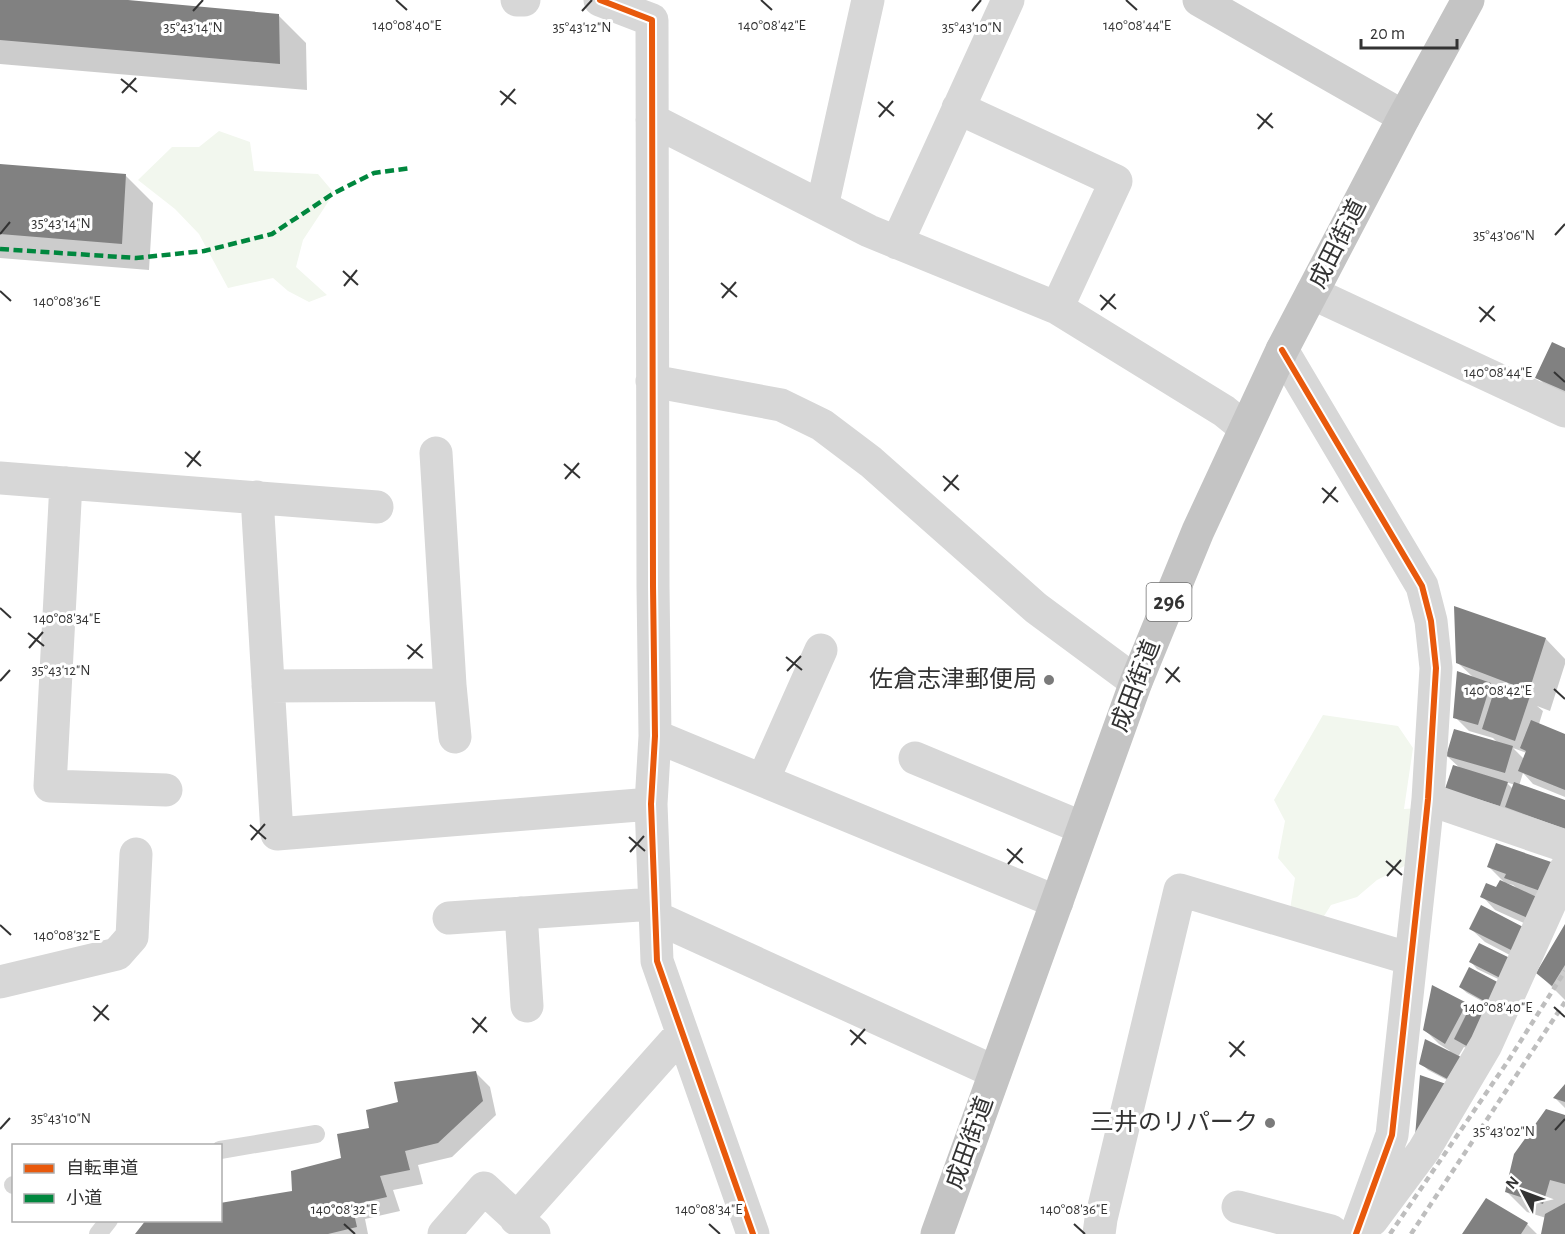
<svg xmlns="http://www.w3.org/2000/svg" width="1565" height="1234" font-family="'Alegreya Sans','Noto Sans JP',sans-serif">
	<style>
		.green { fill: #f2f7ee }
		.shadow { fill: #0003; fill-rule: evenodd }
		.building { fill: #818181 }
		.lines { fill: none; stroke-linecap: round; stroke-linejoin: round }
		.lane { stroke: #d7d7d7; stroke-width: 18 }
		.street { stroke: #d7d7d7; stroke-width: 33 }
		.secondary { stroke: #d0d0d0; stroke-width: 33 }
		.highway { stroke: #c4c4c4; stroke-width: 33 }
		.rail { stroke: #bebebe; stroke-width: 4.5; stroke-dasharray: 6 4.5; stroke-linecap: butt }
		.quiet { stroke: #00873e; stroke-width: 4.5; stroke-dasharray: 9 4.5; stroke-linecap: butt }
		.cycleway-casing { stroke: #fff; stroke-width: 10 }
		.cycleway { stroke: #e8590c; stroke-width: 6 }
		.ticks { fill: none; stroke: #333; stroke-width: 2 }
		.poi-dot { fill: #7a7a7a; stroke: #fff; stroke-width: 2 }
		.labels { text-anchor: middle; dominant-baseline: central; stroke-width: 6; stroke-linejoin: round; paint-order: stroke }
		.shield { fill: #fff; stroke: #707070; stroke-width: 1.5 }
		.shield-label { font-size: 22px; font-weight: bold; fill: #333 }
		.street-label { font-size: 24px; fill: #333; stroke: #fff }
		.poi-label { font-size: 24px; fill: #333; stroke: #fff; text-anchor: end }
		.ticks-label { font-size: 15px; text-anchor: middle; fill: #333; stroke: #fff; stroke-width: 6; stroke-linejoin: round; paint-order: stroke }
	</style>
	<rect width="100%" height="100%" fill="#fff"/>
	<!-- green -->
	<path class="green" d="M219,131l31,11 4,29 64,3 16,19 -31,47 -7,27 31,28 -18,7 -21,-11 -15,-13 -45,10 -29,-54 -24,-25 -37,-29 34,-33h27z
		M1323,715l75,11 15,22 -9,61 15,-1 3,49 -45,23 -20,17 -26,8 -12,19 -31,-2 7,-44 -17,-20 7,-37 -11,-21z"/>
	<!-- shadow -->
	<path class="shadow" d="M0,0h112l167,16 27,27 1,47 -307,-26z
		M0,166l126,10 27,27 -4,67 -149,-12z
		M1565,350v48l-14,-7 -14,-14z
		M1546,639l19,20v5l-15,47 -13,-5 6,5 -4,13 26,11v62l-32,-13 -10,-11 -4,13 46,16v35l-104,-34v-34l-14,-13 51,-13 -5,-5 -24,-7 -14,-14 19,-39 -16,-15zM1513,748l14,5 -3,6zM1506,782l9,3 -2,4z
		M1497,844l63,62 -14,27 -51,-23 -13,-14 15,-7 22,1 -6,-5 -8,-2 -16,-16z
		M1565,928v72l-27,-27z
		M1471,929l55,1 3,35 -44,-23z
		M1480,945l31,40 -34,-16 -6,-7z
		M1470,969l28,41 -31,-17 -7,-6z
		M1466,1004l5,5 8,45 -15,-7 -6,10 2,30 -32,-17 -7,-7 29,-12 -11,-7 -14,-14z
		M476,1073l14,14 6,28 -44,42 -34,8 5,19 -30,6 7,21 -35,8 3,15h-231l83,-14 74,-28 49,-32 27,-31 30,-25z
		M1565,1086v22l-10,-10z
		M1565,1116v118h-22l3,-16 -19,-6 -21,-21z
		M1527,1224l10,10h-73z"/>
	<!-- building -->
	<path class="building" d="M0,0h128l151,14 1,50 -280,-24z
		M0,164l126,10 -4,70 -122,-10z
		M1552,342l13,6v43l-30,-13z
		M1454,606l92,32 -17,53 -73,-28z
		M1457,671l34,12 -13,42 -25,-7z
		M1496,685l34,11 -15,45 -33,-12z
		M1531,720l34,14v56l-47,-19 8,-20 -6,-3z
		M1454,729l59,17 -8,27 -59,-17z
		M1453,765l55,17 -8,24 -55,-17z
		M1514,782l51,18v29l-60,-22z
		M1496,843l61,21 -11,29 -42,-15 2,-4 -19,-7z
		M1500,880l41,19 -9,21 -52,-23 6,-14 10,4z
		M1481,905l46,24 -12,23 -46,-23z
		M1565,924v41l-13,21 -16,-13z
		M1479,943l35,17 -10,20 -35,-18z
		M1469,967l34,18 -12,20 -32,-18z
		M1432,985l35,18 -22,41 -22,-14z
		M1471,1005l18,9 -17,35 -18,-10z
		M1425,1039l40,20 -12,23 -34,-18z
		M476,1071l7,30 -45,42 -33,8 5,19 -30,6 7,21 -35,8 5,22 -29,7h-193l11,-14h74v-17l72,-12 -1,-20 50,-13 -4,-24 32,-6 -3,-18 32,-8 -4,-20z
		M1420,1075l32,11 -37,51z
		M1565,1084v18l-12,-4z
		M1546,1109l19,6v69l-15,-4 -7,24 -38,-12 9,-38z
		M1486,1198l42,25 -7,11h-59z
		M1565,1203v31h-24l4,-20z"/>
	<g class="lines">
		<!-- lane -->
		<path class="lane" d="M220,1150l96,-16
			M13,1185h1
			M98,1234l11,-14"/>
		<!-- street -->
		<path class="street" d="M517,0h7
			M600,0l52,20 1,566 2,150 -4,68 6,157 96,273
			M958,108l158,73 -59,127
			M652,120l217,111 188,77 167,103 21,17
			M822,207l46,-207
			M897,243l111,-243
			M1312,293l253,118
			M1282,350l140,236 9,35 5,47 -8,131 -6,58 -30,278 -36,99
			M652,381l129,24 41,20 49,37 165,146 100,74
			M436,453l14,232 5,52
			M0,478l377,29
			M66,483l-16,303 116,4
			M257,497l20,337 374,-30
			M268,686l182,-1
			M655,736l402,166
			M915,758l168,70
			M763,780l58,-130
			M1428,799l137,47
			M521,913l6,93
			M655,917l340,155
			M449,918l205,-14
			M0,982l117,-28 15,-17 4,-83
			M1238,1207l93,24 3,3
			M516,1219l166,-186
			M1372,1220l52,-70 62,-105 79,-175
			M444,1234l40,-46 50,46
			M1099,1234l2,-15 79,-329 231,69"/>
		<!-- secondary -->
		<path class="secondary" d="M1199,0l205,117"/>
		<!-- highway -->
		<path class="highway" d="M937,1234l199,-552 62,-151 84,-181 122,-233 64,-117"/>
		<!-- rail -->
		<path class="rail" d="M1390,1234l118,-173 57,-90
			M1411,1234l154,-232"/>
		<!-- quiet -->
		<path class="quiet" d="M0,249l136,9 68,-7 68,-17 62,-41 40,-20 37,-5"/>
		<!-- cycleway casing -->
		<g class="cycleway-casing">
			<path id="cycleway" d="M600,0l52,20 1,566 2,150 -4,68 6,157 96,273
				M1282,350l140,236 9,35 5,47 -8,131 -6,58 -30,278 -36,99"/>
		</g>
		<!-- cycleway -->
		<use href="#cycleway" class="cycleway"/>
	</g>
	<!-- ticks -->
	<path class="ticks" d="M396,0l11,10M761,0l11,10M1126,0l11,10M193,11l10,-11M582,11l10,-11M972,11l9,-11M121,79l16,13M500,91l16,13M122,93l14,-15M878,102l16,14M501,105l14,-16M1257,114l16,14M879,117l14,-16M1258,129l14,-16M0,234l10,-12M1555,235l10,-11M343,271l15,14M721,283l16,14M344,286l13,-16M0,291l11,10M1100,295l16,14M722,298l14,-16M1479,307l16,14M1101,310l14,-16M1480,322l14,-16M1554,372l11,10M185,452l16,14M564,464l16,14M187,467l13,-16M943,476l16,14M565,479l14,-16M1322,488l16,14M944,491l14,-16M1323,503l13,-16M0,608l11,10M28,633l16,13M407,645l16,13M29,648l14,-16M786,657l16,13M408,659l14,-15M1165,668l15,14M787,671l14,-15M0,681l10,-11M1166,683l13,-16M1554,689l11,10M250,825l16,14M629,837l16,14M251,840l14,-16M1007,849l16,14M630,852l14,-16M1386,861l16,14M1008,864l14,-16M1387,876l14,-16M0,925l11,10M93,1006l16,14M1554,1007l11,10M472,1018l15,14M94,1021l14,-16M850,1030l16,14M473,1033l13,-16M1229,1042l16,14M851,1045l14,-16M1230,1057l14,-16M0,1129l10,-11M1555,1130l10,-11M344,1224l11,10M709,1224l11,10M1074,1224l11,10"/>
	<!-- markers -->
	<g class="poi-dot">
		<circle cx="1049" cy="680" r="6"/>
		<circle cx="1270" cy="1123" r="6"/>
	</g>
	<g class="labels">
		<!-- shield labels -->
		<rect class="shield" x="1146.5" y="583" width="45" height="38" rx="4.5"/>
		<g class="shield-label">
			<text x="1169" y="602">296</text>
		</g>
		<!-- street labels -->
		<g class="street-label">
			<text transform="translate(1338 244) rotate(-63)">成田街道</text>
			<text transform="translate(1136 686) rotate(-69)">成田街道</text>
			<text transform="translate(970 1143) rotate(-70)">成田街道</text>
		</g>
		<!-- poi labels -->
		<g class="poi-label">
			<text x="1037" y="680">佐倉志津郵便局</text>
			<text x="1258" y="1123">三井のリパーク</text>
		</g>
	</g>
	<g class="ticks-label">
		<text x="407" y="30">140°08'40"E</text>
		<text x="772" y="30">140°08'42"E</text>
		<text x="1137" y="30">140°08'44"E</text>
		<text x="193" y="32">35°43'14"N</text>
		<text x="582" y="32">35°43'12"N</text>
		<text x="972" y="32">35°43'10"N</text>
		<text x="61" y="228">35°43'14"N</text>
		<text x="1504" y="240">35°43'06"N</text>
		<text x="67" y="306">140°08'36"E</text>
		<text x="1498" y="377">140°08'44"E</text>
		<text x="67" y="623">140°08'34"E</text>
		<text x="61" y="675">35°43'12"N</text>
		<text x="1498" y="695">140°08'42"E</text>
		<text x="67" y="940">140°08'32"E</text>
		<text x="1498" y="1012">140°08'40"E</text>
		<text x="61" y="1123">35°43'10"N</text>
		<text x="1504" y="1136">35°43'02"N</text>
		<text x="344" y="1214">140°08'32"E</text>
		<text x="709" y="1214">140°08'34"E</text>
		<text x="1074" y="1214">140°08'36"E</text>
	</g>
	<!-- legend -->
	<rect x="12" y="1144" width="210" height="78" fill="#ffffff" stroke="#adadad" stroke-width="1.5"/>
	<rect x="24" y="1164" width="30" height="9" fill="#e8590c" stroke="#adadad" stroke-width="1.5"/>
	<text x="66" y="1174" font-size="18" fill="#333333">自転車道</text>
	<rect x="24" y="1194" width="30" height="9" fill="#00873e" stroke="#adadad" stroke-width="1.5"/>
	<text x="66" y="1204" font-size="18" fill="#333333">小道</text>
	<!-- north arrow -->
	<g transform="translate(1523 1192) rotate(311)" stroke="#ffffff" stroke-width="4.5" paint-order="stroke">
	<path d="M0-4.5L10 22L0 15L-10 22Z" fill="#333333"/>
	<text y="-9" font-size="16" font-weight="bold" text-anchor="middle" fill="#333333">N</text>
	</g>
	<!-- scale -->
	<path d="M1361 39v9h96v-9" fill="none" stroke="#333333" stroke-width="3"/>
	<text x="1370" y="39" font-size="18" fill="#333333" stroke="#ffffff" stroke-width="4.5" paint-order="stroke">20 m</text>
</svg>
